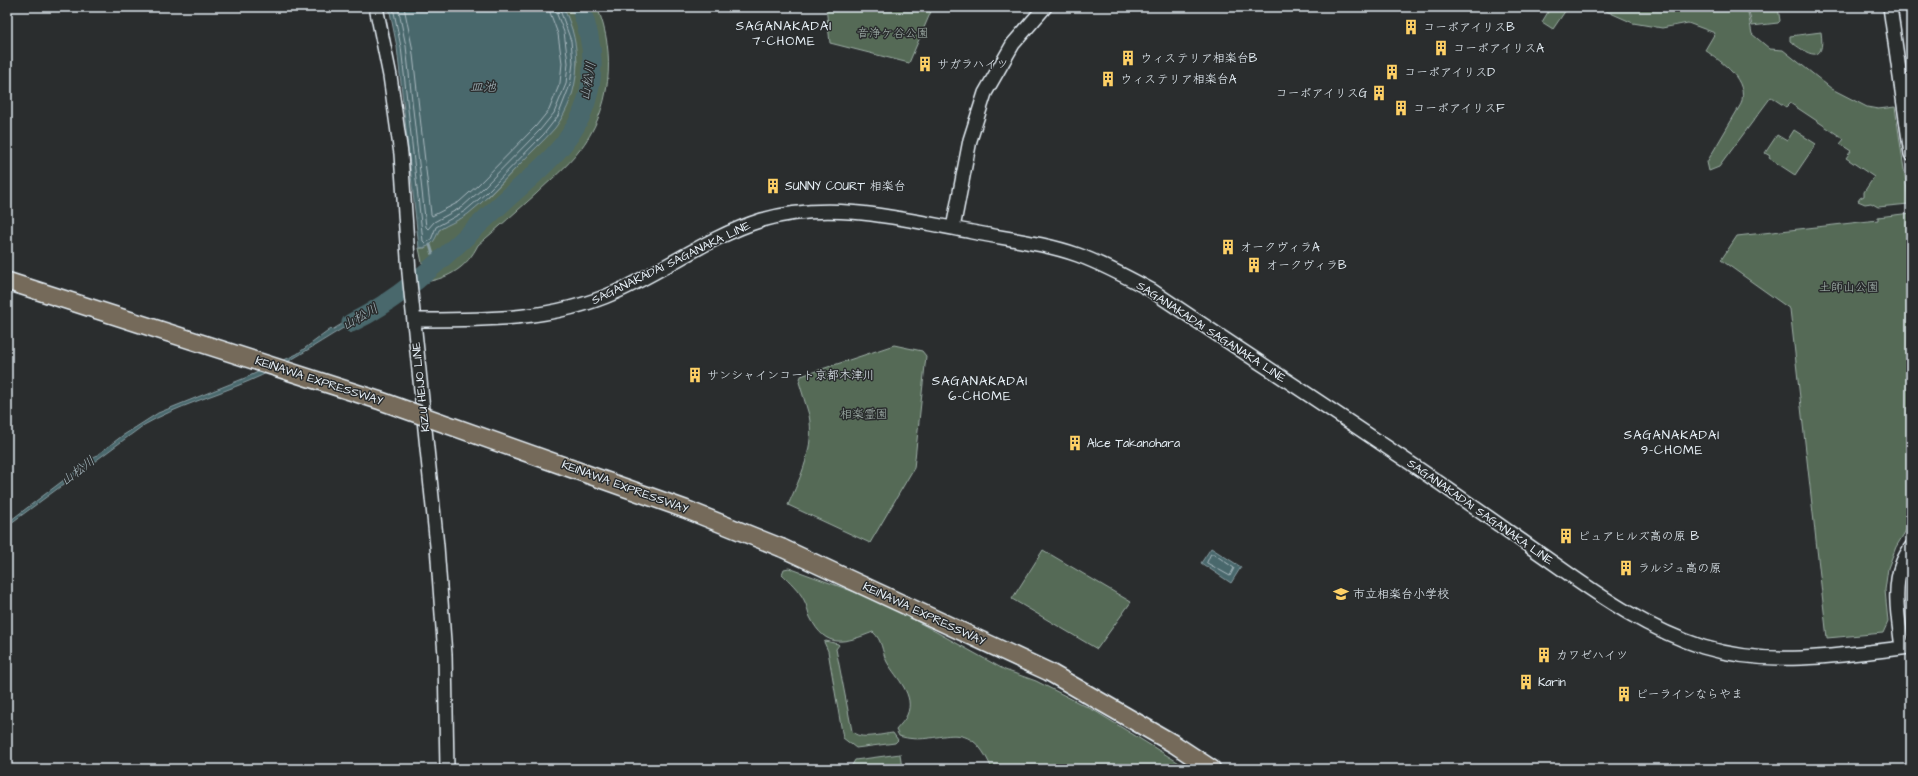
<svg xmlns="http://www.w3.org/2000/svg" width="1918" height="776" font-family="'Architects Daughter','Klee One',sans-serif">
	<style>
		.green { fill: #556b56; stroke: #9eaea7 }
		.water { fill: #4a676c; stroke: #899ea4 }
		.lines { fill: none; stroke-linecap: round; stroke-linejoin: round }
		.shore { stroke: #a9bac0; stroke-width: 1 }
		.stream { stroke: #899ea4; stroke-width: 3 }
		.river { stroke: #4a676c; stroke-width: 19 }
		.secondary-casing { stroke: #e8f1f8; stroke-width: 16 }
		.highway-casing { stroke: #e8f1f8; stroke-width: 20 }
		.secondary { stroke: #2a2d2e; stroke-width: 13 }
		.highway { stroke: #746a5a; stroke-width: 17 }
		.highway-bridge-casing { stroke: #e8f1f8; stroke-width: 20; stroke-linecap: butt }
		.highway-bridge { stroke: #746a5a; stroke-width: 17 }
		.labels { text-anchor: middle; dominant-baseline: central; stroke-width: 3; stroke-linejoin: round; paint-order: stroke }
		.poi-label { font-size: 12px; fill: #e8f1f8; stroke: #2a2d2e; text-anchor: start }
		.park-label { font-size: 12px; fill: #a6b5af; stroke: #2a2d2e }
		.street-label { font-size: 12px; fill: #e8f1f8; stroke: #2a2d2e }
		.neighbourhood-label { font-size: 13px; letter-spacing: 1px; fill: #e8f1f8; stroke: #2a2d2e }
		.water-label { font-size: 13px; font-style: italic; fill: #a9bac0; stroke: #2a2d2e }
	</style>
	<rect width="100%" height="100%" fill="#2a2d2e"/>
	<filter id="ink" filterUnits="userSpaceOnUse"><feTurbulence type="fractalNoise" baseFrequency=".025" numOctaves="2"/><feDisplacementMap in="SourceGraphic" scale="8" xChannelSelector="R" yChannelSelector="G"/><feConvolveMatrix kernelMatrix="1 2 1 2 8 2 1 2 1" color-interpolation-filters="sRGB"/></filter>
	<g filter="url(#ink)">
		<!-- green -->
		<path class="green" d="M563,7h12c18,46 15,96 -17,135 -15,17 -33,31 -49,46 -28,27 -57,53 -84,78l-3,-3 -3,-15h6l14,-18 50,-34 58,-60 14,-18 13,-32 3,-23 -5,-33z
			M587,7h10c20,47 14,104 -18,144 -12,16 -29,29 -43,43 -19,17 -38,34 -58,51 -11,22 -28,33 -53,37v-2l17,-15 13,-8 -1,-1 102,-97c41,-42 52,-98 31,-152z
			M826,7h102l4,2 -23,54 -79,-20z
			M1551,7h17l-15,22 -11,-7z
			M1597,7h150l5,27 18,15 13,1 49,39 35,18 11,2 17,-2 14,97 -31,3 -7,-4 -6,1 -7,-3 2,-3 4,-2v-4l10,-15 -28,-19 5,-7 -11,-7 4,-5 -54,-36 -4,4 -15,-10 -52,70 -10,4 -2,-9 34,-58c8,-24 -18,-41 -36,-54l10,-17 -27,-10 -26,5 -29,-5z
			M1748,7h30l2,14 -2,2 -26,3z
			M1821,32c5,34 -14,22 -31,9v-5z
			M1794,130l22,14 -21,31 -26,-17 1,-2 -5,-3 12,-18 10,6z
			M1911,213v309l-15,25 -8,21 -3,22 3,32 -5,11 -56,5 -37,-329 -69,-49 16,-24 141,-16v-3z
			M894,345l28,6 4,5 -12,112 -44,75 -82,-38c13,-29 27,-58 21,-90 -3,-11 -7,-22 -10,-33l2,-6z
			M1043,550l88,52 -34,47 -85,-50z
			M789,568l93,34 123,68 31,11 59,30 94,58h-197c-25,-59 -53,-20 -93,-33l-3,-6c4,-5 9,-10 11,-15 9,-20 -11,-37 -20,-53 -6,-12 -4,-21 -14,-30 -28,11 -47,18 -63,-15 -2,-5 -3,-12 -6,-17 -5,-10 -15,-19 -22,-26l2,-5z
			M826,641l12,3 1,1 -3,4 16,82c7,10 30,3 41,2l5,7 -3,3 -39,5 -13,-10 -15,-87 -4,-9z
			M900,754l2,15h-50l-1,-2 4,-7z"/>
		<!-- water -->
		<path class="water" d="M389,7h174c20,39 19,85 -8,121 -12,14 -26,26 -38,39 -16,16 -31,33 -49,47 -8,6 -20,10 -29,16 -4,10 -7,18 -20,18l-22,-201z
			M370,307l8,9 -28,17 -1,-6h-4c-32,19 -62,40 -96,54 -35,15 -72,25 -105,44l-137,101v-3l115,-87 36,-23 87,-35 52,-24 34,-25 1,1z
			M1211,548l30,19 -10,16 -30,-20z"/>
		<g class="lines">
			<!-- shore -->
			<path class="shore" d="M393,7l8,40 22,194 2,2 6,-3 5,-13 29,-16 21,-18 58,-59 14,-18 12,-31 3,-22 -2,-22 -12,-34
				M398,7l8,39 20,181 2,2 6,-7 28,-15 20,-18 58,-59 14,-17 12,-29 2,-21 -4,-31 -10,-25
				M404,7l8,39 19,168 1,2 27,-14 19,-17 58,-59 13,-16 11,-27 2,-20 -4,-29 -10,-27
				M1211,554h3l20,14 -4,8 -23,-13z"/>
			<!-- stream -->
			<path class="stream" d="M430,245l6,19"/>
			<!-- river -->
			<path class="river" d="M351,323c56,-27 101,-74 147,-116 29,-27 66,-54 83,-91 16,-38 14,-71 -1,-109"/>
			<!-- secondary casing -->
			<g class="secondary-casing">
				<path id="secondary" d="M376,7l14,69 11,78 8,119 28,273 8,109 2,114
					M1890,7l21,147
					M953,228l17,-88 15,-47 28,-49 32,-37
					M415,320c68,0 137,1 201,-28 49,-22 94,-56 146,-72 69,-20 141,-1 210,12 35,7 72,11 106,23 25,9 49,22 73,35 99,67 199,131 297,199 37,26 74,52 111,78 45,32 91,63 144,80 69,21 138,8 208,0
					M1902,648c-3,-26 -10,-59 0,-84 2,-6 6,-12 9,-17"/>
			</g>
			<!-- highway casing -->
			<g class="highway-casing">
				<path id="highway" d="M782,548l267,124 125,72 38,25"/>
			</g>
			<!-- secondary -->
			<use href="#secondary" class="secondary"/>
			<!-- highway -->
			<use href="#highway" class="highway"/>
			<!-- highway-bridge casing -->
			<g class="highway-bridge-casing">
				<path id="highway-bridge" d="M7,281l374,120 304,108 97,39"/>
			</g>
			<!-- highway-bridge -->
			<use href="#highway-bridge" class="highway-bridge"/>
		</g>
	</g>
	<!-- icons -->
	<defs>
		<g id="building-bare" transform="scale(1.2)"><path d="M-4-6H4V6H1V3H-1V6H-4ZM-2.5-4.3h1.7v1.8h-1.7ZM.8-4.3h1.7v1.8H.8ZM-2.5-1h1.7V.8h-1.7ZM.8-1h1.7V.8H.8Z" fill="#ffd166" stroke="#2a2d2e" stroke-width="2.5" paint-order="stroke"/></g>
		<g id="school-bare" transform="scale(1.2)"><path d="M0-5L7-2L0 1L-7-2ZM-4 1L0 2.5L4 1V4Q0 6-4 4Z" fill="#ffd166" stroke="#2a2d2e" stroke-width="2.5" paint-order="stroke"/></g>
	</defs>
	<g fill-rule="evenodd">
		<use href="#building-bare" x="1411" y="27"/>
		<use href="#building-bare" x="1441" y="48"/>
		<use href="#building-bare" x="1128" y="58"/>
		<use href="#building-bare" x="925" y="64"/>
		<use href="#building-bare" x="1392" y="72"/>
		<use href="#building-bare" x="1108" y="79"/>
		<use href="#building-bare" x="1379" y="93"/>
		<use href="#building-bare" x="1401" y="108"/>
		<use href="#building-bare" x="773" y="186"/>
		<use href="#building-bare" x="1228" y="247"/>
		<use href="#building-bare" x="1254" y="265"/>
		<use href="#building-bare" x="695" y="375"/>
		<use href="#building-bare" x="1075" y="443"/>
		<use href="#building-bare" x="1566" y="536"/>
		<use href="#building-bare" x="1626" y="568"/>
		<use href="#school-bare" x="1341" y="594"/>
		<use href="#building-bare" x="1544" y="655"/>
		<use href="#building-bare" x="1526" y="682"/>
		<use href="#building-bare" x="1624" y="694"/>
	</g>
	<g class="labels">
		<!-- poi labels -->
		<g class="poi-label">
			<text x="1423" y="27">コーポアイリスB</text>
			<text x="1453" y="48">コーポアイリスA</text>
			<text x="1140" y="58">ウィステリア相楽台B</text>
			<text x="937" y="64">サガラハイツ</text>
			<text x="1404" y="72">コーポアイリスD</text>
			<text x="1120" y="79">ウィステリア相楽台A</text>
			<text x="1367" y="93" text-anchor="end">コーポアイリスG</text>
			<text x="1413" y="108">コーポアイリスF</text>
			<text x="785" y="186">SUNNY COURT 相楽台</text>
			<text x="1240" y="247">オークヴィラA</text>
			<text x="1266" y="265">オークヴィラB</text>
			<text x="707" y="375">サンシャインコート京都木津川</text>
			<text x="1087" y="443">Alce Takanohara</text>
			<text x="1578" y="536">ピュアヒルズ高の原 B</text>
			<text x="1638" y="568">ラルジュ高の原</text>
			<text x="1353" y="594">市立相楽台小学校</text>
			<text x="1556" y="655">カワゼハイツ</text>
			<text x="1538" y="682">Karin</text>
			<text x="1636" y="694">ピーラインならやま</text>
		</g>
		<!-- park labels -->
		<g class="park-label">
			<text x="893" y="33">音浄ケ谷公園</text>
			<text x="1849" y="287">土師山公園</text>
			<text x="864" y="414">相楽霊園</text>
		</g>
		<!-- street labels -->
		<g class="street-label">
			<text transform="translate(671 263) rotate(-26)">SAGANAKADAI SAGANAKA LINE</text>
			<text transform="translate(1211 332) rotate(33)">SAGANAKADAI SAGANAKA LINE</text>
			<text transform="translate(319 381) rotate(18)">KEINAWA EXPRESSWAY</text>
			<text transform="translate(421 387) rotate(-96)">KIZU HEIJO LINE</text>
			<text transform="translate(625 487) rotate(20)">KEINAWA EXPRESSWAY</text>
			<text transform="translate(1480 512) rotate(35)">SAGANAKADAI SAGANAKA LINE</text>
			<text transform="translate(924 614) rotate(25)">KEINAWA EXPRESSWAY</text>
		</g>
		<!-- neighbourhood labels -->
		<g class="neighbourhood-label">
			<text x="784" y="26">SAGANAKADAI<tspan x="784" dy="15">7-CHOME</tspan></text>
			<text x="980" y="381">SAGANAKADAI<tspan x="980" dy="15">6-CHOME</tspan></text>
			<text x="1672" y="435">SAGANAKADAI<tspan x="1672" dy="15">9-CHOME</tspan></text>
		</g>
		<!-- water labels -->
		<g class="water-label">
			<text transform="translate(588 81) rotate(-80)">山松川</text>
			<text x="483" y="87">皿池</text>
			<text transform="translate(360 317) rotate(-30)">山松川</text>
			<text transform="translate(78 471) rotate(-37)">山松川</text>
		</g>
	</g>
	<!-- margin -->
	<rect width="1918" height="776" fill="none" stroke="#2a2d2e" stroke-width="24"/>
	<rect x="12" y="12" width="1894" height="752" fill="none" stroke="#e8f1f8" stroke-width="1.5" filter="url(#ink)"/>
</svg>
